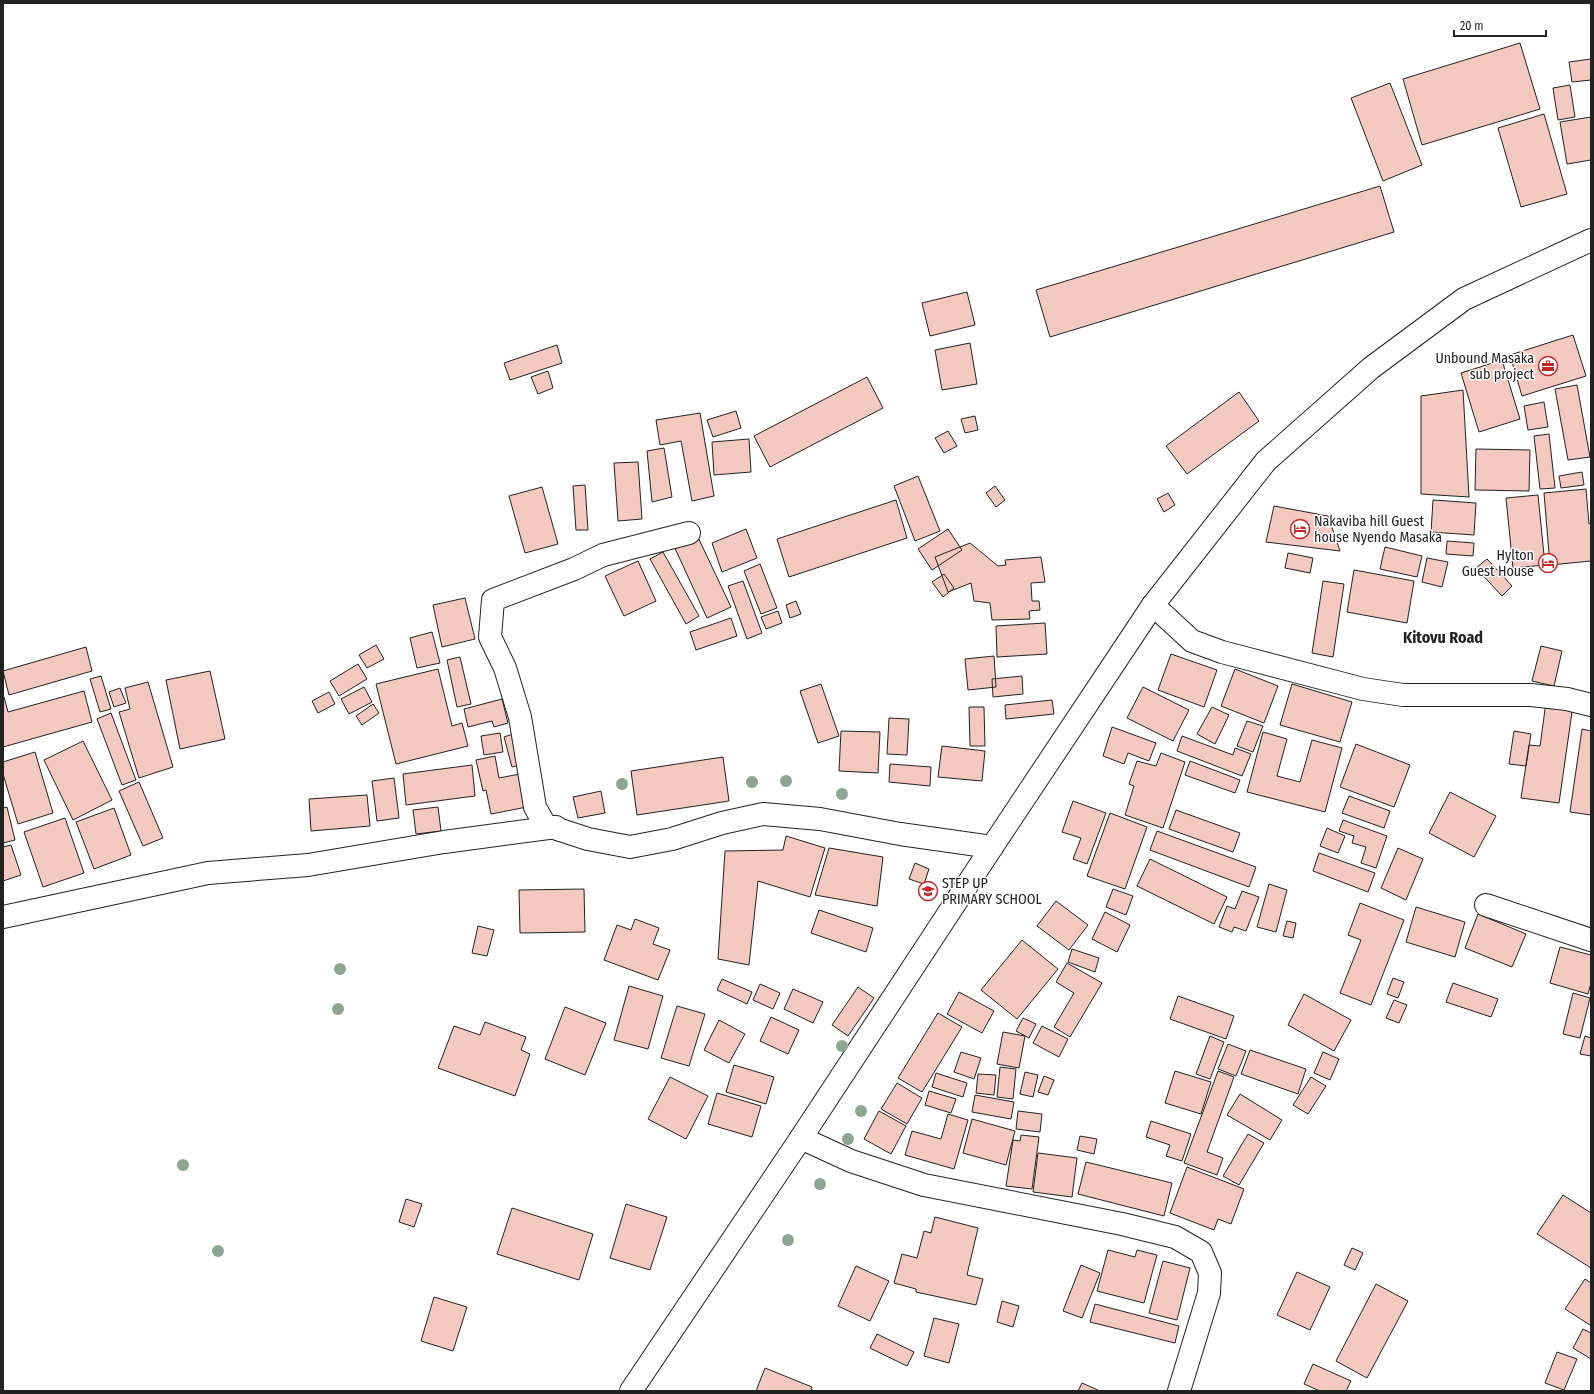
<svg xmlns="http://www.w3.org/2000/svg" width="1594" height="1394" font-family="'Fira Sans Condensed',sans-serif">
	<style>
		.building { fill: #f3c9c0; stroke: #222 }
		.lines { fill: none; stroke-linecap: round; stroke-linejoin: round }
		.street-casing { stroke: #222; stroke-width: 24 }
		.secondary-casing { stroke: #222; stroke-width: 24 }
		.street { stroke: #fff; stroke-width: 22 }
		.secondary { stroke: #fff; stroke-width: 22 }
		.tree { fill: #8da692 }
		.labels { text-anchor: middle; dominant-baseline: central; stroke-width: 3; stroke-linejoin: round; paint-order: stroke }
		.poi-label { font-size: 14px; fill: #222; stroke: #fff; text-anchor: end }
		.quarter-label { font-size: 16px; font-weight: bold; fill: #222; stroke: #fff }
	</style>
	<rect width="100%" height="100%" fill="#fff"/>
	<!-- building -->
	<path class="building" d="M1520,43l20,66 -118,36 -19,-66z
		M1591,59v21l-19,2 -3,-20z
		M1390,83l32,82 -39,16 -32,-83z
		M1570,85l5,32 -17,3 -5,-32z
		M1544,114l23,80 -46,13 -23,-79z
		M1591,117v43l-24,4 -7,-42z
		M1380,186l14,46 -344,105 -14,-47z
		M967,292l8,33 -45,11 -8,-33z
		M1573,335l13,41 -64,20 -12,-41z
		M970,343l7,41 -35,6 -7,-40z
		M557,345l5,18 -52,17 -6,-17z
		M1502,360l18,59 -41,13 -18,-59z
		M548,371l5,17 -15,6 -7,-17z
		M867,377l16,31 -113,59 -16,-31z
		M1577,385l13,72 -22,3 -13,-71z
		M1463,390l6,107 -48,-3v-98z
		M1239,392l20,29 -72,53 -21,-28z
		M1544,402l4,25 -20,3 -4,-24z
		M736,411l5,17 -28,9 -6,-17z
		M700,413l14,83 -22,5 -11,-60 -21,4 -4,-25z
		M975,416l3,14 -13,3 -4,-14z
		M948,431l9,15 -13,7 -9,-15z
		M1549,434l6,54 -15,1 -6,-53z
		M749,439l2,33 -37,3 -2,-33z
		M664,448l8,49 -20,5 -5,-51z
		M1476,449l54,1 -1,41 -54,-1z
		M638,462l4,57 -24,2 -4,-58z
		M1582,472l2,13 -23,3 -2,-12z
		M918,476l22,55 -25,10 -21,-55z
		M585,485l3,45h-12l-3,-44z
		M995,486l10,14 -9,7 -10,-14z
		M542,487l16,57 -33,9 -16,-57z
		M1586,489l3,35 2,-1v38l-41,4 -6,-72z
		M1168,493l7,12 -11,7 -7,-13z
		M1538,495l7,70 -32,3 -7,-70z
		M896,500l11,38 -118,39 -12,-38z
		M1433,500l43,3 -2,32 -43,-3z
		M1274,506l54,10 12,35 -74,-9z
		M746,529l11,29 -35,14 -10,-29z
		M948,529l14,21 -30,20 -14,-21z
		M696,533l35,74 -24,11 -34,-74z
		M1447,541l27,2 -1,13 -27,-2z
		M970,543l28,23 8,-1 -1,-5 36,-3 4,25 -14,1 1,18h7l1,9 -11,1 1,8 -38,1 -2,-17 -16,-2 -3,-18 -23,9 -13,-35z
		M1385,547l37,9 -5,21 -37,-8z
		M663,552l36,64 -13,8 -36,-65z
		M1288,553l25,5 -3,15 -25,-5z
		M1427,558l21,4 -6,25 -20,-5z
		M1487,559l25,27 -10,10 -26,-28z
		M638,561l18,40 -32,15 -19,-40z
		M760,564l17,44 -16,6 -17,-43z
		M1354,570l60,11 -7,42 -60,-11z
		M944,574l10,14 -11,9 -11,-15z
		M743,581l19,52 -15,6 -19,-53z
		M1323,581l21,3 -11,73 -21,-4z
		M465,598l10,41 -33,8 -9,-42z
		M796,601l5,13 -11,4 -4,-13z
		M778,611l4,12 -16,6 -5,-12z
		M731,618l6,18 -41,14 -6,-18z
		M1045,623l2,31 -50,3 -1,-31z
		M432,632l8,31 -23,5 -7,-30z
		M376,645l8,14 -17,9 -8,-13z
		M1541,646l21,5 -8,35 -22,-5z
		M86,647l6,24 -83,24 -6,-24z
		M1171,654l46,16 -13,37 -46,-17z
		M994,656l2,31 -28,3 -3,-31z
		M460,657l11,47 -14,3 -10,-47z
		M358,664l9,15 -28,17 -9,-15z
		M438,669l14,57 10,-3 6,23 -72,18 -20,-80z
		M1235,669l43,17 -14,37 -43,-17z
		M210,671l15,68 -45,10 -14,-69z
		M101,676l10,33 -11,3 -10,-33z
		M1022,676l1,18 -30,3 -1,-18z
		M148,682l25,85 -34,11 -20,-66 11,-3 -5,-21z
		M821,684l18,52 -21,7 -18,-52z
		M1292,684l60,18 -12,40 -60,-17z
		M364,687l8,15 -23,12 -8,-15z
		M1143,687l46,23 -16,31 -46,-23z
		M120,688l6,15 -12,4 -5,-15z
		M84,691l8,31 -89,25v-50h1l4,15z
		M329,692l6,12 -17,9 -6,-12z
		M502,699l6,24 -14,4 -2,-6 -24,6 -4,-18z
		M1052,700l2,14 -48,5 -1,-14z
		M1546,702l27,3 -14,98 -38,-5 8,-53 11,1z
		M373,704l6,9 -17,12 -6,-9z
		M969,707h15l1,39h-15z
		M1212,707l17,8 -14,29 -18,-10z
		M111,713l25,67 -14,5 -25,-66z
		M889,718l20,1 -2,36 -20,-1z
		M1247,721l16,5 -10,26 -16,-6z
		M1112,727l44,16 -7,18 -21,-8 -4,11 -21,-8z
		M1582,729l9,2v84l-21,-3z
		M841,731l39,1 -2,41 -39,-2z
		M1514,731l17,3 -5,32 -17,-2z
		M1263,732l24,7 -10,37 23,6 12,-42 30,8 -17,64 -78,-20z
		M500,733l3,19 -19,3 -3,-19z
		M516,733l8,31 -12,3 -8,-30z
		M1182,736l51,19 2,-7 16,6 -9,22 -65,-25z
		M83,741l29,59 -39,20 -29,-60z
		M1356,744l54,21 -16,42 -54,-20z
		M942,746l43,5 -3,30 -44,-4z
		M35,752l18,61 -35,11 -15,-50v-12z
		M1161,753l24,9 -22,66 -38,-13 9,-29 -5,-2 8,-23 19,5z
		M495,756l4,22 26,-5 7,33 -41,8 -5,-24 -3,1 -7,-31z
		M723,757l6,44 -92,14 -6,-44z
		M1190,761l50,19 -5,13 -50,-18z
		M890,764l41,3 -1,19 -41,-4z
		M472,765l3,31 -69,9 -3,-31z
		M394,778l5,40 -22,3 -5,-40z
		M139,782l24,56 -20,8 -24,-55z
		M601,791l4,22 -27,5 -5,-21z
		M1450,792l46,24 -22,41 -45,-24z
		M367,795l3,31 -59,5 -2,-32z
		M1349,796l41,15 -6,17 -42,-15z
		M1073,801l33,12 -19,51 -14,-5 8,-21 -19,-6z
		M7,807l8,33 -12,3v-35z
		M438,807l3,24 -25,3 -3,-24z
		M114,808l17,47 -37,14 -18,-47z
		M1176,810l64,23 -7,19 -64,-23z
		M1110,813l37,14 -22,62 -38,-13z
		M65,818l19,55 -41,14 -19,-55z
		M1343,820l44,16 -11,32 -15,-5 5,-16 -14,-4 2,-7 -15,-5z
		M1327,828l18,8 -7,17 -18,-7z
		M1157,831l99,36 -7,20 -99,-37z
		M786,836l39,12 -15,49 -52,-16 -9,84 -31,-6 7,-108 58,-1z
		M11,845l10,30 -18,6v-34z
		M829,848l54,9 -6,49 -62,-11z
		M1398,848l25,11 -17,41 -25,-12z
		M1319,853l56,20 -7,19 -55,-21z
		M1150,859l77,38 -13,27 -77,-38z
		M915,863l14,6 -5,15 -15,-5z
		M1269,884l18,6 -11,42 -19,-5z
		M584,889l1,43 -65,1 -1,-43z
		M1113,889l20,7 -7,19 -20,-8z
		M1242,891l17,6 -13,34 -12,-4 -2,5 -13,-5 8,-21 8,3z
		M1056,901l32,24 -19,25 -32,-24z
		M1360,903l44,17 -33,85 -31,-12 21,-53 -13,-5z
		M1416,907l49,15 -10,35 -49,-15z
		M819,910l54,18 -7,24 -55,-19z
		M1105,912l25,13 -13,27 -25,-13z
		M1478,914l48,20 -14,33 -47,-19z
		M635,919l24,9 -6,16 17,6 -12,30 -54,-20 13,-35 14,5z
		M1287,921l9,2 -3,15 -10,-2z
		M478,926l16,4 -7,26 -15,-3z
		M1022,940l36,29 -41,50 -36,-29z
		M1560,947l31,8v28l-3,11 -38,-11z
		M1072,949l27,9 -4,14 -27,-10z
		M1067,963l35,20 -32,54 -16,-10 20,-34 -18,-11z
		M1393,978l11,4 -6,16 -11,-4z
		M722,979l30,13 -5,12 -30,-14z
		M1453,983l45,16 -7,18 -45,-15z
		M760,984l20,9 -7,16 -20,-9z
		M629,986l34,10 -15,53 -34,-9z
		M858,987l16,11 -26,38 -16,-11z
		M793,989l30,13 -10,21 -29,-14z
		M959,992l35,19 -12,22 -35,-19z
		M1573,993l17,5 -10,40 -17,-4z
		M1304,994l47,26 -17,31 -46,-26z
		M1178,996l56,20 -8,23 -56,-20z
		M1394,1000l13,5 -8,18 -13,-5z
		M677,1006l28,8 -16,52 -28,-8z
		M565,1007l41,16 -21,52 -40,-16z
		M938,1013l24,14 -40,65 -24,-14z
		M771,1017l28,13 -11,24 -28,-13z
		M1023,1018l13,6 -7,14 -13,-7z
		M719,1020l26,14 -16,29 -25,-13z
		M485,1022l41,15 -5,13 9,4 -15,42 -77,-28 16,-42 26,9z
		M1042,1026l26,13 -9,18 -26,-14z
		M1003,1032l22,4 -6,32 -22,-4z
		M1210,1036l14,6 -14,37 -14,-5z
		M1585,1036l6,2v18l-11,-2z
		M1228,1044l18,7 -10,25 -18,-7z
		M1250,1050l56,19 -8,25 -57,-20z
		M961,1052l20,6 -7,21 -20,-7z
		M1323,1052l16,7 -9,21 -16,-7z
		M734,1065l40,12 -8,27 -40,-12z
		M1000,1067l16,2 -3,30 -16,-2z
		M1175,1071l36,11 -10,32 -36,-11z
		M1218,1071l16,6 -27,75 16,6 -6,17 -33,-12z
		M1025,1072l13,3 -5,22 -13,-3z
		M936,1073l31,10 -4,14 -31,-10z
		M978,1074l18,1 -2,20 -18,-2z
		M1044,1076l10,4 -6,15 -10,-3z
		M670,1077l38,19 -22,43 -38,-20z
		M1311,1077l15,9 -18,28 -15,-9z
		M897,1083l25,15 -15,26 -26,-15z
		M929,1091l27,8 -5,14 -26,-8z
		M717,1093l44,13 -9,31 -44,-13z
		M1240,1094l42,26 -12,20 -43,-25z
		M975,1095l39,7 -3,17 -39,-7z
		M879,1111l27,15 -15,28 -27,-15z
		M1018,1111l24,3 -2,18 -24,-3z
		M948,1114l20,6 -14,49 -49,-14 7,-24 29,8z
		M972,1119l43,12 -9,34 -43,-12z
		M1151,1121l40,13 -9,27 -16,-5 4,-11 -24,-8z
		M1248,1134l16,9 -25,42 -16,-9z
		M1021,1135l18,2 -7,52 -26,-3 7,-46 7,1z
		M1080,1136l17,3 -3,15 -17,-4z
		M1038,1153l39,5 -5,39 -39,-5z
		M1086,1162l86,21 -8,33 -86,-22z
		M1187,1167l57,22 -13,35 -13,-5 -4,11 -44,-17z
		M1563,1195l28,18v55l-54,-34z
		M406,1199l16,5 -8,23 -15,-5z
		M626,1204l41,13 -17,53 -40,-12z
		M512,1208l81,26 -14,46 -82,-26z
		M935,1217l43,11 -11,47 16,4 -7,26 -60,-13v-3l-22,-6 8,-29 15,4 7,-27 7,2z
		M1352,1248l11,5 -8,17 -11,-5z
		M1108,1250l27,7 2,-7 20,5 -13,48 -47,-12z
		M1163,1261l27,7 -13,52 -28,-7z
		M1081,1265l19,8 -18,45 -19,-7z
		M856,1266l33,15 -19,40 -32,-15z
		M1297,1272l33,15 -20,43 -33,-15z
		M1585,1279l6,4v40l-1,2 -25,-16z
		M1376,1284l32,17 -41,77 -31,-17z
		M434,1297l33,10 -14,44 -32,-10z
		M1002,1301l17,5 -6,21 -16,-5z
		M1095,1304l84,22 -4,17 -85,-21z
		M934,1318l25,6 -10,39 -25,-7z
		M1583,1329l8,4v26l-18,-11z
		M877,1334l37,18 -7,14 -37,-18z
		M1557,1352l20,7 -13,31 -19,-7z
		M1313,1364l38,17 -5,10h-26l-16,-7z
		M765,1368l47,19 -1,2 3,2h-58z
		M1082,1383l18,8h-22z"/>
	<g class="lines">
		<!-- street casing -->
		<g class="street-casing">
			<path id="street" d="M689,533l-86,22 -29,14 -81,31 -3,37 15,31 15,49 15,90 10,18 43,14 42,8 42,-8 50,-16 41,-9 57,5 80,15 92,13
				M1153,605l39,36 30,11 141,37 40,6h128l36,4 24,6
				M1486,905l105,35
				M3,917l205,-44 100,-8 136,-23 112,-15
				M801,1138l50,23 73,24 198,39 53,13 26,15 9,21 -1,20 -30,98"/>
		</g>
		<!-- secondary casing -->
		<g class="secondary-casing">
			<path id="secondary" d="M631,1391l170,-253 191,-291 161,-242 113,-144 105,-93 93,-69 127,-59"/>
		</g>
		<!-- street -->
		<use href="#street" class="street"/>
		<!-- secondary -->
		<use href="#secondary" class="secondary"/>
	</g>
	<!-- trees -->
	<g class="tree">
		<circle cx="786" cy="781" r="6"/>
		<circle cx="752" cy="782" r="6"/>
		<circle cx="622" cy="784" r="6"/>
		<circle cx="842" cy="794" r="6"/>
		<circle cx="340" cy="969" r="6"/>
		<circle cx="338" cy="1009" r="6"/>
		<circle cx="842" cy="1046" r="6"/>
		<circle cx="861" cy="1111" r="6"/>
		<circle cx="848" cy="1139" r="6"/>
		<circle cx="183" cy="1165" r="6"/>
		<circle cx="820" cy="1184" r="6"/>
		<circle cx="788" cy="1240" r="6"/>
		<circle cx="218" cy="1251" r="6"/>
	</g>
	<!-- icons -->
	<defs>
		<g id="office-ring" transform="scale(1)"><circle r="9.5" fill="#fff" stroke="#c62828" stroke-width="1.5"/><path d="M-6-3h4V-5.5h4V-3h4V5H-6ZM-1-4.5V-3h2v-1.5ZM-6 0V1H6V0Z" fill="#c62828"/></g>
		<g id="hotel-ring" transform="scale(1)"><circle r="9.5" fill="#fff" stroke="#c62828" stroke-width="1.5"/><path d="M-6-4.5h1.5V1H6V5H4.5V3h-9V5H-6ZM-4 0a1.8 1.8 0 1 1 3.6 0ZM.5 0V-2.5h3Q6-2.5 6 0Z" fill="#c62828"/></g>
		<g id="school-ring" transform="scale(1)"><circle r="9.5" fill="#fff" stroke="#c62828" stroke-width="1.5"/><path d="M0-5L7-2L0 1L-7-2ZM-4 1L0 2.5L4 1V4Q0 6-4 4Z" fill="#c62828"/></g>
	</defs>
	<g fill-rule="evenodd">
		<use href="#office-ring" x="1548" y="366"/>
		<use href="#hotel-ring" x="1300" y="529"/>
		<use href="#hotel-ring" x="1548" y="563"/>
		<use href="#school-ring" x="928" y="891"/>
	</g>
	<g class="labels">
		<!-- poi labels -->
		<g class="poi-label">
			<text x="1534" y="358">Unbound Masaka<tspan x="1534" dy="16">sub project</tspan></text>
			<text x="1314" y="521" text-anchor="start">Nakaviba hill Guest<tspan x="1314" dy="16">house Nyendo Masaka</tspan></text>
			<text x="1534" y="555">Hylton<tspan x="1534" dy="16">Guest House</tspan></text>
			<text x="942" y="883" text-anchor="start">STEP UP<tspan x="942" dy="16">PRIMARY SCHOOL</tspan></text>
		</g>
		<!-- quarter labels -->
		<g class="quarter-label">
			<text x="1443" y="637">Kitovu Road</text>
		</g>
	</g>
	<!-- border -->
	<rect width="1594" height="1394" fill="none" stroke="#222222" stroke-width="8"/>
	<!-- scale -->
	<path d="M1454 30v6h92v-6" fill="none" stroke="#222222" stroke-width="2"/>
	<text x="1460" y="30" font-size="12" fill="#222222" stroke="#ffffff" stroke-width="3" paint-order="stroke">20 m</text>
</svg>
